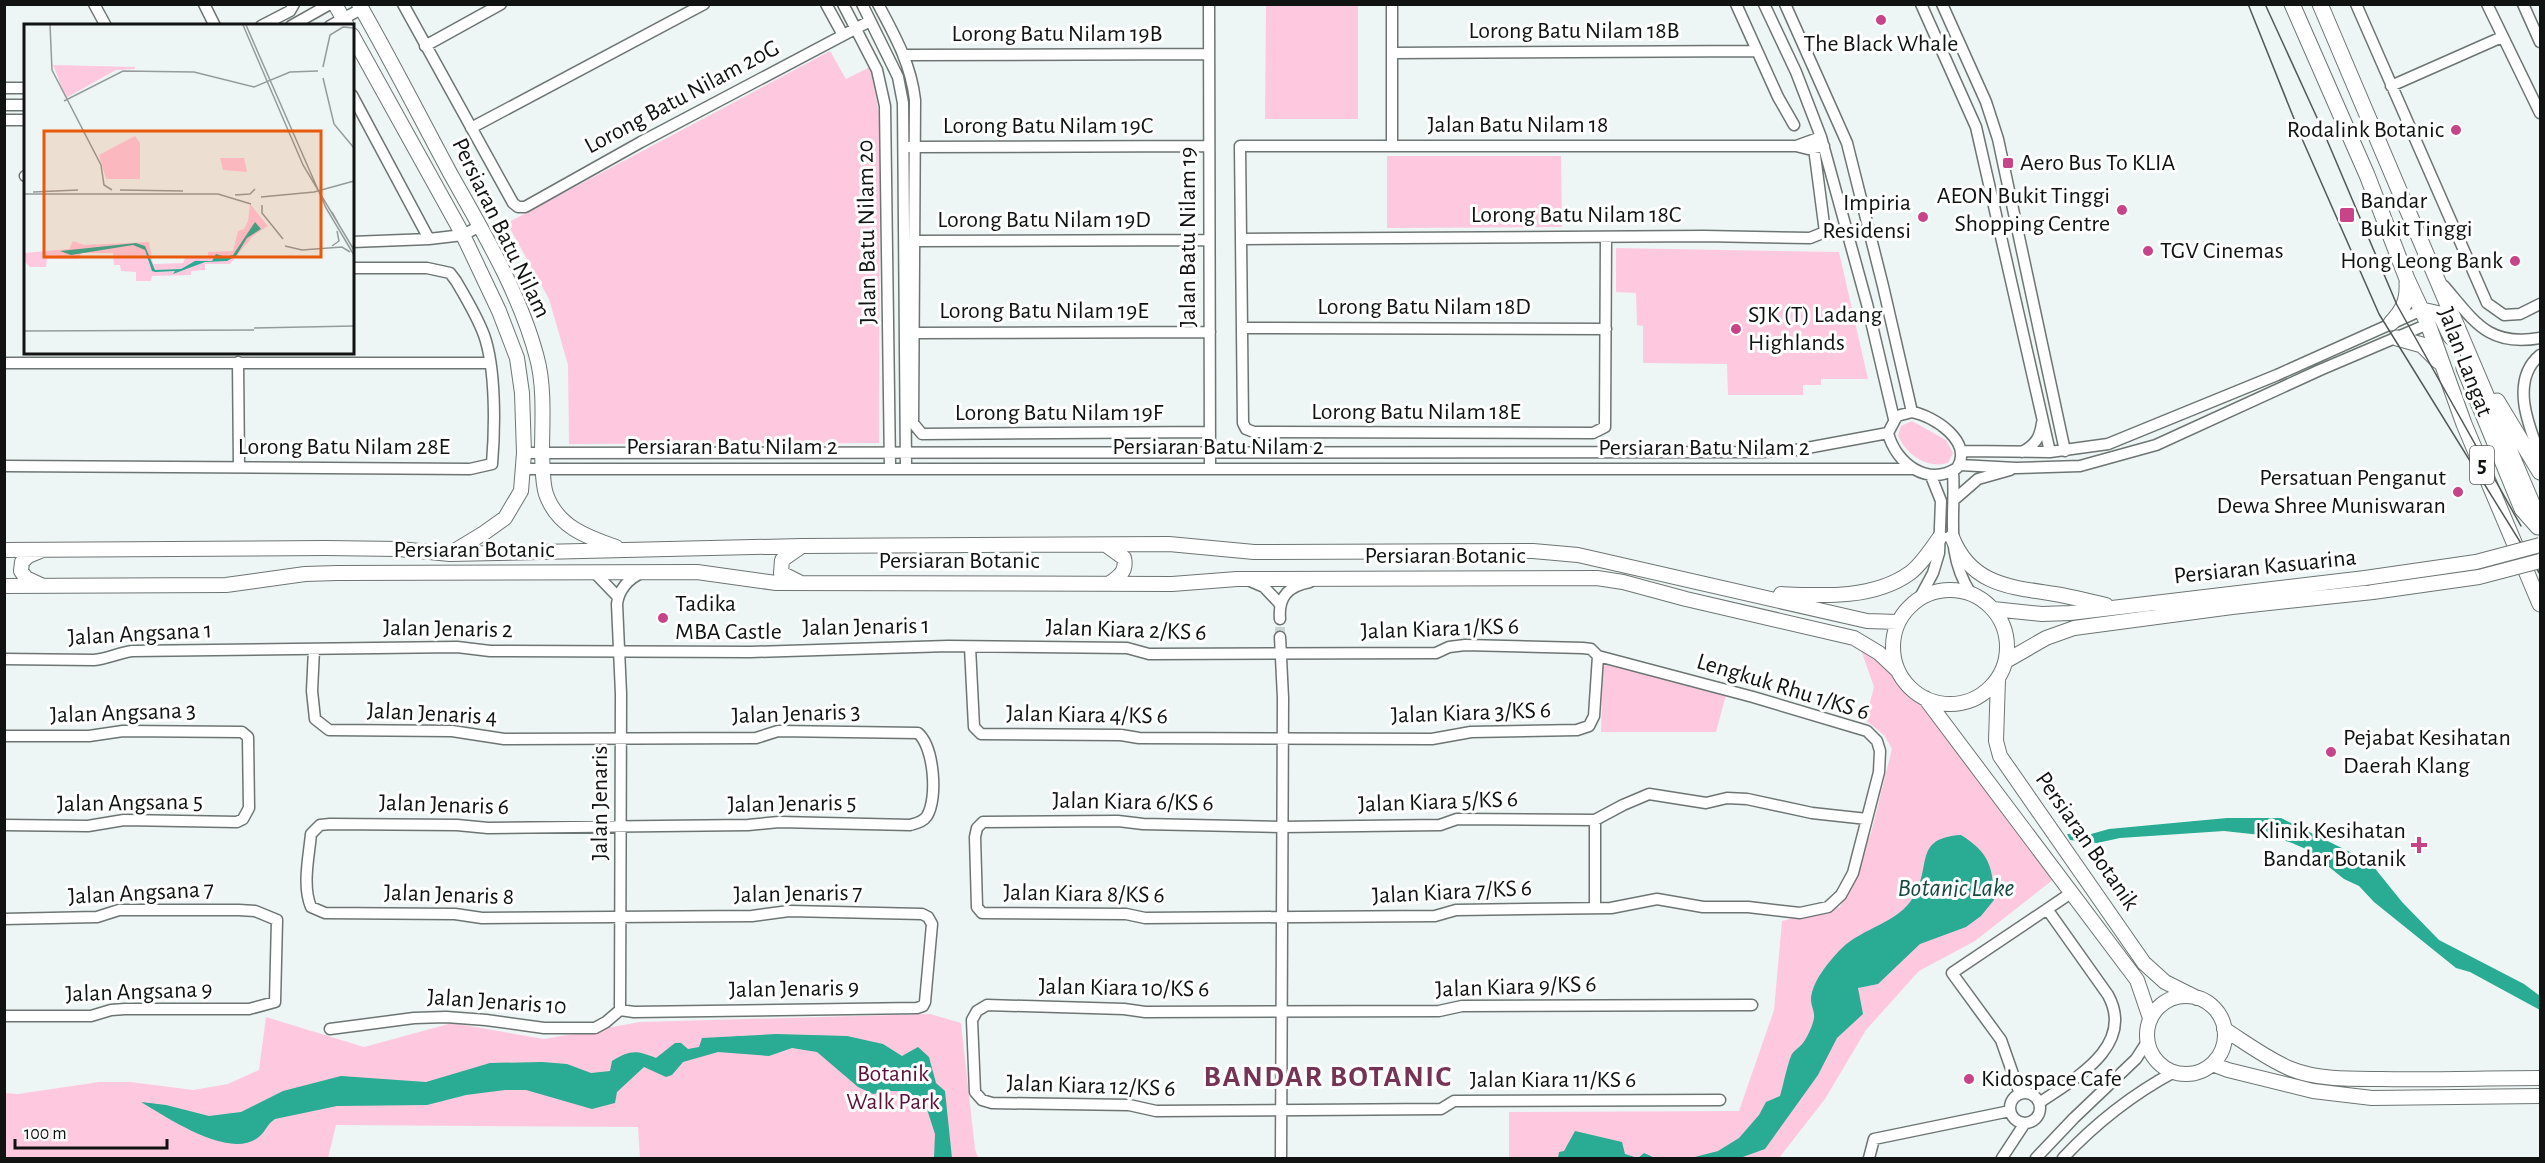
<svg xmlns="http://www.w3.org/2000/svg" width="2545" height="1163" font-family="'Alegreya Sans',sans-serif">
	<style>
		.green { fill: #fec9df }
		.water { fill: #29ab94 }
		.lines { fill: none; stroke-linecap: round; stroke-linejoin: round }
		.minor-tunnel { stroke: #ccd4d2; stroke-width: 10; stroke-dasharray: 10 5; stroke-linecap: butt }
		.minor-casing { stroke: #6d7573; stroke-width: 13 }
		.major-casing { stroke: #6d7573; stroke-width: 16 }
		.highway-casing { stroke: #6d7573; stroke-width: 17 }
		.minor { stroke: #fff; stroke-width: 10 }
		.major { stroke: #fff; stroke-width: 14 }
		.highway { stroke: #fff; stroke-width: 15 }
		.tram { stroke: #535856; stroke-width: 1.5 }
		.major-bridge-casing { stroke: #6d7573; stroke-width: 16; stroke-linecap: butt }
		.major-bridge { stroke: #fff; stroke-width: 14 }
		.poi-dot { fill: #c74489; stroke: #fff; stroke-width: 2 }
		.labels { text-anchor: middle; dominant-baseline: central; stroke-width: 6; stroke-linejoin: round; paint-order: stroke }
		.shield { fill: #fff; stroke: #585a59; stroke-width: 1.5 }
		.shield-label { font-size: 22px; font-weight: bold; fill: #101312 }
		.street-label { font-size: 24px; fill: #101312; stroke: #fff }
		.poi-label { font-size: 24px; fill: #101312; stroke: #fff; text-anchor: start }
		.park-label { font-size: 24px; fill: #5c113b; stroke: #fff }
		.water-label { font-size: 26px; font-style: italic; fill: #15493f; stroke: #fff }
		.district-label { font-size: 30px; font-weight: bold; letter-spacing: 1.5px; fill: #763455; stroke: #fff }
		.inset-road { fill: none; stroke: #959b9a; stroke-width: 1.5 }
		.view { fill: #e8590c; fill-opacity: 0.15; stroke: #e8590c; stroke-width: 3 }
		.inset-edge { fill: none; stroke: #101312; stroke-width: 3 }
	</style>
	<rect width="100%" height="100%" fill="#edf6f4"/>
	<!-- green -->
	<path class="green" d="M1266,5h92v114h-93z
		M830,51l16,28 24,-12 10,50 -1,326 -310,1 -1,-79 -19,-66 -42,-76z
		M1387,156h174l1,71 -175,1z
		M1616,248l223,4 29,127h-47v6h-18v10h-75l-1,-31 -84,-1v-37l-6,-1 -1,-32 -20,-1z
		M1912,421l34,19 7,13 -5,10c-21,6 -42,-8 -50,-28l3,-9z
		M1860,647l35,24 159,208 -79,62 -56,30 -53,59 -41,69 -46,59h-270v-46l230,-1 35,-101 8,-89 58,-14 31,-74 21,-84 -8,-14 -19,-15 9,-33z
		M1610,662l116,33 -10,37h-115l2,-65z
		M930,1014l31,9 14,126 3,9h-338l-2,-31 -302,-2 -8,33h-323v-65l13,1 81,-12h32l62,8 35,-6 31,-14 7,-53 98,30 88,-24 92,16 96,-17z"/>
	<!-- water -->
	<path class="water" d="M2227,818h54l79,39 13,9 29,36 37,38 85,44 16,12v14l-70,-38 -14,-4 -82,-66 -15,-16 -15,-7 -36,-29 -16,-7 -22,-7 -46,-5 -104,7 -23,5 -27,-3 -3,-6h24l18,-5z
		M1961,835c29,18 32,33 33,65l-13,16 -15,11 -46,17 -42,40 -20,4 5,26 -26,24 -19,37 -53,74 -25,9h-49l27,-7 21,-13 20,-23 7,-13 14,-6c4,-13 6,-27 11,-40 2,-5 8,-8 12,-13 4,-5 10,-18 11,-25 1,-6 -3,-12 -3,-18 0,-17 18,-39 30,-51 22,-22 57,-25 73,-53 18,-30 -1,-58 47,-61z
		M776,1034l71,2 36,8 19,12 16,-9 11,10 7,26 9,8 7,67h-18l1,-24 -11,-34 -20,-9h-15l-16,3 -15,-7 -41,-35 -25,-4 -23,8 -51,-4 -35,10 -11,13 -6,2 -22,-10 -27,25 -2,11 -23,6 -66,-19h-21l-39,5 -39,10 -90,1 -62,13c-9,6 -9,12 -15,17 -29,26 -93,-19 -119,-34l25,3 43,11 32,-4 42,-21 58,-15 85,6 64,-19 52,-1 25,2 24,9 19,-2 2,-10c19,-11 23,-11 44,-3l19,-15h6l7,6 11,-2 3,-9z
		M1575,1131l47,11 3,12 13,4 6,-5 11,5h-97l1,-6 5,-1z"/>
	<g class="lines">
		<!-- minor-tunnel -->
		<path class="minor-tunnel" d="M1280,637v-18"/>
		<!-- minor casing -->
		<g class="minor-casing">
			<path id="minor" d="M94,4l12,22
				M204,4l11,22
				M403,4l110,199 5,4h7l116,-65 229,-121
				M826,4l17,31
				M843,4l34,66 8,36 5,362
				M862,4l36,73 5,26 3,365
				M878,4c17,32 33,60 37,96l-2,323 9,11 288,-2
				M1209,4l1,464
				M1736,4l42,93 16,28
				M1764,4l32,68 25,65 46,167 27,115
				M1785,4l62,139 36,143 29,126
				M1921,4l55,123 74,325
				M1942,4l44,98 12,37 67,312
				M2356,4l131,299 17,12 16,-1 20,-10
				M2487,4l53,109
				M2523,4l17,38
				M261,26l29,-15 4,-7
				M291,26l39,-22
				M330,26l31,-17
				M425,46l76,-42
				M1392,53l364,-2
				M905,55l304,-1
				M2391,86l111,-49
				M4,88h22
				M352,95l77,144
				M4,105h22
				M4,120h22
				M471,128l233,-124
				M1392,146v-142
				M1796,146l25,-9
				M909,147l300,-1
				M25,176h1
				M1606,237l-1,190 -12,6 -339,-1 -8,-3 -3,-6 -3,-277h556l12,3 16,-3
				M1241,239l463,-3 106,2 15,-6 -11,-84
				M914,241l295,-1
				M352,242l77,-3 34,-4 17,-9
				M2444,286c31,36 44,61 96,52
				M1242,328l364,1
				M914,333l296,-1
				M2540,355c-30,25 -12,70 0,100
				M238,362l1,105
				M4,363h486
				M1912,412c22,4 62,30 45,56 -29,19 -61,-4 -69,-35l9,-17z
				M1962,451l88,1 58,-8 169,-69 145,-65
				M2022,452c13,-7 18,-14 20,-29
				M524,453l1238,-1 34,-2 92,-17
				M1960,465l56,3 64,-2 76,-21 164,-75 108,-46
				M4,466l466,3 22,-5c3,-36 4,-95 -8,-129 -7,-19 -18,-37 -28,-54l-6,-8 -23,-5h-75
				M524,469h1389
				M1953,471c3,47 -9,80 18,123
				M1955,499l23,-20 32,-9
				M594,572l24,25
				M1250,581l14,6 16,17
				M1919,599l14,-26 6,-20 2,-52 -10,-25
				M1280,619c-2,-22 8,-33 30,-37
				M1280,637l3,61 -2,460
				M970,647l4,80 7,7 140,1 18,3 293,1 39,-7 106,-2 12,-4 5,-10 4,-60
				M314,649l-2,42 3,28 14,11 123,1 52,8 252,-1 22,-7 140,2c16,14 20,65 9,83 -4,6 -10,7 -17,9l-131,-3 -31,3 -260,3 -31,-3 -127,-1 -10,1 -9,9c-2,22 -9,52 0,73l14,6 130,1 27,4 270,-2 37,-5 133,3 6,3 4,7 -7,78 -2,4 -6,2 -283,4 -14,-2
				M1598,656l155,41 114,34 10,10 3,10 -1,21 -26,101 -12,22 -13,12 -28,6 -52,-6h-45l-46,-8 -46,9 -155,2 -21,6 -290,2 -19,-4 -144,-1 -5,-6 -2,-70 2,-9 6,-6 135,-1 25,3 139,3 158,-2 17,-6 138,1 28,-15 26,-11 57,9 21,-5 20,1 65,14 55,6
				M4,659l90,1c13,-1 24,-7 38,-9l325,-4 33,4 261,1 197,-6 179,2 22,6 287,-1 13,-6 16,-2 118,3 8,1 7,7
				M4,736h85l34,-5 119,1 6,5 1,71 -6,11 -6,3 -113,-2 -36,6 -84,-1
				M1595,908v-88
				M4,919l93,-2 22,-7h120l16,1 22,9 -2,82 -26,7h-124l-14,1 -20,6h-87
				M620,1010l1,-316 -4,-90c2,-16 13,-26 26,-32
				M330,1029l84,-11 32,-1 40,3 58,8h51l11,-6 14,-12
				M2010 1108a15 15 0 1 1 30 0a15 15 0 1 1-30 0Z
				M2020,1094l-19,-54 -49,-67 119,-80
				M1720,1100l-266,1 -13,8 -285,2 -27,-6 -137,-2 -10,-3 -7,-8 -3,-72 5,-9 10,-6 137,4 21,3 294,-1 23,-5 290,-1
				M2039,1103c35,-24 97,-57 69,-108l-61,-86
				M1869,1158l5,-19 136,-28
				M2002,1158l23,-35
				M2036,1158l38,-40 62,-59 11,-17
				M2063,1158c32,-34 70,-64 111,-86"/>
		</g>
		<!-- major casing -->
		<g class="major-casing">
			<path id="major" d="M335,4l12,22
				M359,4c32,56 61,113 91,169 33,59 70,120 87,185 8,30 5,65 5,96 1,13 0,28 4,40 11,32 40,43 70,53
				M352,35l111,200 36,76 18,47 5,35 2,60 -3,38 -16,27 -21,15 -33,20
				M1952,537c19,48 58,50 103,57 17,3 34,7 51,11
				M1106,545l18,13c3,14 -5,18 -15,26
				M4,550l322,-2 73,1 51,5 352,-8 367,-2 85,8 279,-1 45,4 289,66 31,1
				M40,551l-12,5 -6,6 -1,9 5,7 15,7
				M799,582l-18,-9 1,-13 20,-14
				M4,586l222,-1 79,-11 32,-1 360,-1 79,11 396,1 65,-5 360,-1 26,4 63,17 168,39 25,15 18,17
				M1893 647a57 57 0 1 1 114 0a57 57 0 1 1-114 0Z
				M1781,594c42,2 93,5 129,-21 12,-9 21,-24 30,-36
				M1993,609l49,5 28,-1 295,-35
				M2006,661l40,-23 28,-10 158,-21 141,-15
				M1998,679l-2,62 4,15 144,207 21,19 32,16
				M1925,698l212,282 13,38
				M2147 1035a39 39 0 1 1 78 0a39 39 0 1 1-78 0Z
				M2224,1029c22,14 43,30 67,40 27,11 61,10 90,10 53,1 106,-1 159,-1
				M2212,1064l16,6 85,21 59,7 168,-2"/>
		</g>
		<!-- highway casing -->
		<g class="highway-casing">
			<path id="highway" d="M2292,4l75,171 40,104 21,45 36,100 76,180
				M2320,4l220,518
				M2422,310l18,4 11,23
				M2391,323c12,-13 17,-22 16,-40
				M2397,338l25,7 16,16
				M2464,368l58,141 16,18
				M2497,401l43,71"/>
		</g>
		<!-- minor -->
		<use href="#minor" class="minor"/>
		<!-- major -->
		<use href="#major" class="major"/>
		<!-- highway -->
		<use href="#highway" class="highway"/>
		<!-- tram -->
		<path class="tram" d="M2248,4l55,137 76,173 161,260
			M2265,4l59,129 73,172 124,221"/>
		<!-- major-bridge casing -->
		<g class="major-bridge-casing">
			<path id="major-bridge" d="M2365,578l111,-16 64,-17
				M2373,592l106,-15 61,-16"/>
		</g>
		<!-- major-bridge -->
		<use href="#major-bridge" class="major-bridge"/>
	</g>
	<!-- markers -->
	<g class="poi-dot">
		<circle cx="1881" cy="20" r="6"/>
		<circle cx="2456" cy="130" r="6"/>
		<rect x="2002" y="157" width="12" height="12" rx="3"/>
		<circle cx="2122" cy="210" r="6"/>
		<rect x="2339" y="207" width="16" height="16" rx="3"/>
		<circle cx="1923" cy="217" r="6"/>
		<circle cx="2148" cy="251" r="6"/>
		<circle cx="2515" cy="261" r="6"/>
		<circle cx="1736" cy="329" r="6"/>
		<circle cx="2458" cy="492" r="6"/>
		<circle cx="663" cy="618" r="6"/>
		<circle cx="2331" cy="752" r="6"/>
		<path d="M2416 836h6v6h6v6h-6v6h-6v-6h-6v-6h6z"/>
		<circle cx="1969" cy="1079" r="6"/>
	</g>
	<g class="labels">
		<!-- shield labels -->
		<rect class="shield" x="2470" y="446" width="24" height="38" rx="4.5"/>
		<g class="shield-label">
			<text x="2482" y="465">5</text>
		</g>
		<!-- street labels -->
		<g class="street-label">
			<text x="1574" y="31">Lorong Batu Nilam 18B</text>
			<text x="1057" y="34">Lorong Batu Nilam 19B</text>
			<text transform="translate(682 97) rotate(-28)">Lorong Batu Nilam 20G</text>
			<text x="1518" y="125">Jalan Batu Nilam 18</text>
			<text x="1048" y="126">Lorong Batu Nilam 19C</text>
			<text x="1576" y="215">Lorong Batu Nilam 18C</text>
			<text x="1044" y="220">Lorong Batu Nilam 19D</text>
			<text transform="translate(501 228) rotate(64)">Persiaran Batu Nilam</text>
			<text transform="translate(867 232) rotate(-91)">Jalan Batu Nilam 20</text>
			<text transform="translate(1188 237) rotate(-90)">Jalan Batu Nilam 19</text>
			<text x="1424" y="307">Lorong Batu Nilam 18D</text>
			<text x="1044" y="311">Lorong Batu Nilam 19E</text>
			<text transform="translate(2465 362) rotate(69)">Jalan Langat</text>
			<text x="1416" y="412">Lorong Batu Nilam 18E</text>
			<text x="1059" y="413">Lorong Batu Nilam 19F</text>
			<text x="344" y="447">Lorong Batu Nilam 28E</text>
			<text x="732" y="447">Persiaran Batu Nilam 2</text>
			<text x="1218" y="447">Persiaran Batu Nilam 2</text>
			<text x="1704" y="448">Persiaran Batu Nilam 2</text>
			<text x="474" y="550">Persiaran Botanic</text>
			<text x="1445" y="556">Persiaran Botanic</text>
			<text x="959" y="561">Persiaran Botanic</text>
			<text transform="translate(2265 567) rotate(-6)">Persiaran Kasuarina</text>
			<text transform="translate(866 627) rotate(-1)">Jalan Jenaris 1</text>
			<text transform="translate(448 629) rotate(1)">Jalan Jenaris 2</text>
			<text transform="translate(1440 629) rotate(-2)">Jalan Kiara 1/KS 6</text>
			<text transform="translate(1126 630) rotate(2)">Jalan Kiara 2/KS 6</text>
			<text transform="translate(140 634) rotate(-3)">Jalan Angsana 1</text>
			<text transform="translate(1783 687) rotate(17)">Lengkuk Rhu 1/KS 6</text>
			<text transform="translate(123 713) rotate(-2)">Jalan Angsana 3</text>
			<text transform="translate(1471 713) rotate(-2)">Jalan Kiara 3/KS 6</text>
			<text transform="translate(432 714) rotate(3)">Jalan Jenaris 4</text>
			<text transform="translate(796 714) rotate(-2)">Jalan Jenaris 3</text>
			<text transform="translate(1087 715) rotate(1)">Jalan Kiara 4/KS 6</text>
			<text transform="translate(1133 802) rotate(1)">Jalan Kiara 6/KS 6</text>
			<text transform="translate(1438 802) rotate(-2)">Jalan Kiara 5/KS 6</text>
			<text transform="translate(130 803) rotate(-1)">Jalan Angsana 5</text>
			<text transform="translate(600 803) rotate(-90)">Jalan Jenaris</text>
			<text transform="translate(792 804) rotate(-1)">Jalan Jenaris 5</text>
			<text transform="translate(444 805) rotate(2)">Jalan Jenaris 6</text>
			<text transform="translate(2087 841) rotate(55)">Persiaran Botanik</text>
			<text transform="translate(1452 892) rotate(-3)">Jalan Kiara 7/KS 6</text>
			<text transform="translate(141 893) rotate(-3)">Jalan Angsana 7</text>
			<text transform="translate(798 894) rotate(-1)">Jalan Jenaris 7</text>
			<text transform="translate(1084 894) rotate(1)">Jalan Kiara 8/KS 6</text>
			<text transform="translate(449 895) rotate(2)">Jalan Jenaris 8</text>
			<text transform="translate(1516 987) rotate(-2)">Jalan Kiara 9/KS 6</text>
			<text transform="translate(1124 988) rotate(1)">Jalan Kiara 10/KS 6</text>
			<text transform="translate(794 989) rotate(-1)">Jalan Jenaris 9</text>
			<text transform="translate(139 992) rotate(-2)">Jalan Angsana 9</text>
			<text transform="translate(497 1002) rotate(4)">Jalan Jenaris 10</text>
			<text x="1553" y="1080">Jalan Kiara 11/KS 6</text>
			<text transform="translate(1091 1086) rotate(2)">Jalan Kiara 12/KS 6</text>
		</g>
		<!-- poi labels -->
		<g class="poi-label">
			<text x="1881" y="44" text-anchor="middle">The Black Whale</text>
			<text x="2444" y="130" text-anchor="end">Rodalink Botanic</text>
			<text x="2020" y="163">Aero Bus To KLIA</text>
			<text x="2110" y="196" text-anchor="end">AEON Bukit Tinggi<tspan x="2110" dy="28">Shopping Centre</tspan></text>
			<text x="2360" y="201">Bandar<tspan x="2360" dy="28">Bukit Tinggi</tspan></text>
			<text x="1911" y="203" text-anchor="end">Impiria<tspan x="1911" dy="28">Residensi</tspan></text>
			<text x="2160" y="251">TGV Cinemas</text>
			<text x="2503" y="261" text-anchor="end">Hong Leong Bank</text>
			<text x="1748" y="315">SJK (T) Ladang<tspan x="1748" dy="28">Highlands</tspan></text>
			<text x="2446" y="478" text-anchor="end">Persatuan Penganut<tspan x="2446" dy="28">Dewa Shree Muniswaran</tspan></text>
			<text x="675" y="604">Tadika<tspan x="675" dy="28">MBA Castle</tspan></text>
			<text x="2343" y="738">Pejabat Kesihatan<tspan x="2343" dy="28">Daerah Klang</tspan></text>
			<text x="2406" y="831" text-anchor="end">Klinik Kesihatan<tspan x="2406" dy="28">Bandar Botanik</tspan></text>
			<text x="1981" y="1079">Kidospace Cafe</text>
		</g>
		<!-- park labels -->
		<g class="park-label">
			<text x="893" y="1074">Botanik<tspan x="893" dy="28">Walk Park</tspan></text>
		</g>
		<!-- water labels -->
		<g class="water-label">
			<text x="1956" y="888">Botanic Lake</text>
		</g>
		<!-- district labels -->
		<g class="district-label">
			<text x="1328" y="1077">BANDAR BOTANIC</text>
		</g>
	</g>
	<!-- overview -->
	<g transform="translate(24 24)">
		<rect width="330" height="330" fill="#edf6f4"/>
		<path d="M29,41l82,2v2l-19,1 -50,28zM111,112l5,7v36h-34l-7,-24zM196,134h24l3,14 -24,-2zM226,180l18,22 -15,10 -23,28h-25v6l-14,1v4l-39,1 -1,5h-15v-9l-15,-1 -1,-6h-6l-1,-12h-32l-2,6h-32l-1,8h-16l-6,-6v-8l45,-4 4,-8 11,4 65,-3 4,22 30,-1 2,-5h23v-6l25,-1 5,-20 6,-2 4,-8z" fill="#fec9df"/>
		<path d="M231,198l6,7 -14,9 -11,18 -9,5 -22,1 -32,12 2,-3 -20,1 -3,-1 -7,-21 -12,-5 -62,10 -11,-4 76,-8 9,3 10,24 26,-1 14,-8h17l4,-7 10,3 7,-2z" fill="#29ab94"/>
		<path class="inset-road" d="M26,1l2,45 49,95 3,20 8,5M219,1l60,140 51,85M222,1l80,183 28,47M299,43l7,-32 13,-8 11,1M299,54l11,46 20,24M40,77l59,-30 71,1 60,15 36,-15 28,-1M96,166l63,1M9,168l45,-2M0,170h194l33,10M211,171l15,-1 5,-5M237,173l53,-5 40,-11M238,181v8l21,26M308,188l11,20M261,222l17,4 40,-3 8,5M308,222l7,-5 -2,-10M230,304l100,-2M0,307l230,-1"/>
		<path class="view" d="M20,107h277v126h-277z"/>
		<rect width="330" height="330" class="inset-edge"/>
	</g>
	<!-- border -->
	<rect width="2545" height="1163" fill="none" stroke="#101312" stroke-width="12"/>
	<!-- scale -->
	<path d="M15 1139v9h152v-9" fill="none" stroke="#101312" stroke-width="3"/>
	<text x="24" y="1139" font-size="18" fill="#101312" stroke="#ffffff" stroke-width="4.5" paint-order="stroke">100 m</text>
</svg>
